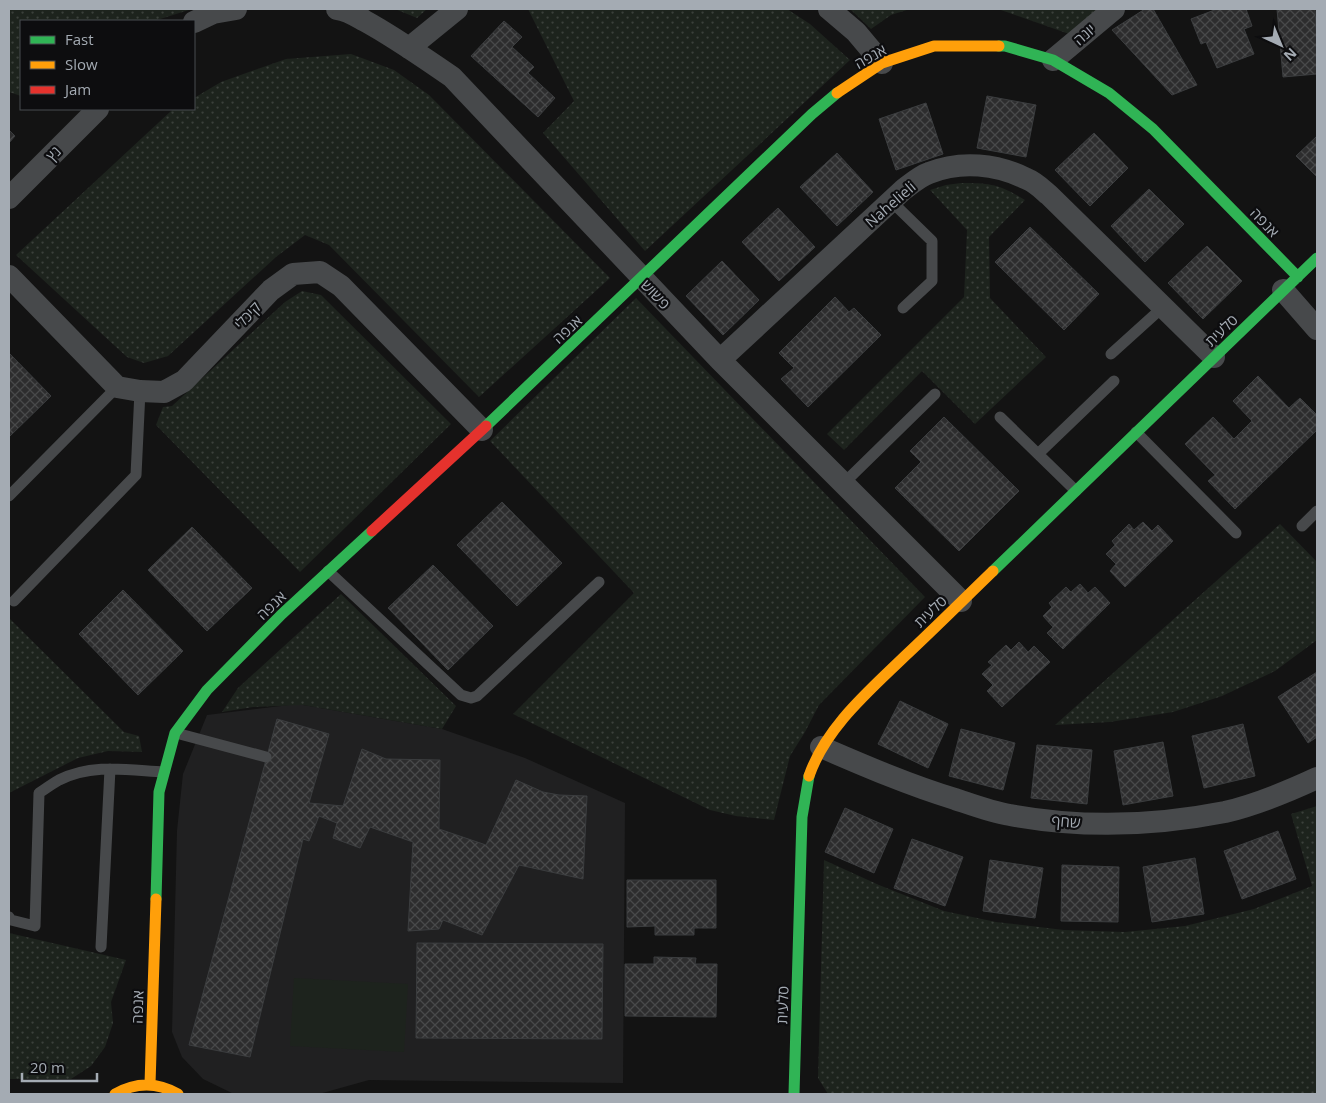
<svg xmlns="http://www.w3.org/2000/svg" width="1326" height="1103" font-family="'Open Sans','Noto Sans Hebrew',sans-serif">
	<style>
		.built { fill: #202021 }
		.green { fill: url(#green-dots) }
		.pitch { fill: #1d231d }
		.building { fill: url(#building-cross-hatch); stroke: #3b3d3f }
		.lines { fill: none; stroke-linecap: round; stroke-linejoin: round }
		.lane { stroke: #47494b; stroke-width: 11 }
		.street { stroke: #47494b; stroke-width: 22 }
		.fast { stroke: #30b455; stroke-width: 11 }
		.slow { stroke: #ff9f0a; stroke-width: 11 }
		.jam { stroke: #e5322d; stroke-width: 11 }
		.labels { text-anchor: middle; dominant-baseline: central; stroke-width: 4.5; stroke-linejoin: round; paint-order: stroke }
		.street-label { font-size: 15px; fill: #a4abb3; stroke: #0d0d0f }
	</style>
	<defs>
		<pattern id="green-dots" width="8" height="8" patternUnits="userSpaceOnUse" patternTransform="scale(1.25)"><rect width="8" height="8" fill="#1d231d"/><path d="M2 2h.1M6 6h.1" fill="none" stroke="#3b403b" stroke-width="1.8" stroke-linecap="round"/></pattern>
		<pattern id="building-cross-hatch" width="8" height="8" patternUnits="userSpaceOnUse" patternTransform="scale(1.25)"><rect width="8" height="8" fill="#2d2d2e"/><path d="M0 0l8 8M0 8l8-8" fill="none" stroke="#48494a"/></pattern>
	</defs>
	<rect width="100%" height="100%" fill="#131313"/>
	<!-- built -->
	<path class="built" d="M289,705h14l139,24 83,29 100,45 -2,280 -254,-3 -50,14h-85l-31,-15 -21,-22 -10,-25 5,-201 6,-57 24,-59z"/>
	<!-- green -->
	<path class="green" d="M9,9h183l-38,12h-133v75l-12,-4z
		M395,9h32l-10,9z
		M528,9h259l23,15 40,36 -205,191 -102,-118 31,-32z
		M850,9h60l-19,6 -20,14z
		M998,9h104l-30,26z
		M351,54l43,16 35,25 181,183 -131,119 -150,-152 -24,-10 -29,22 -108,99 -24,7 -17,-6 -111,-102 155,-144 3,-2h20v-11l27,-16 65,-23z
		M961,183c29,0 38,1 64,17l-36,37 1,61 56,59 -71,67 -53,-53 -78,79 -17,-16 137,-137 3,-67 -37,-40 16,-5z
		M302,291l19,4 130,129 -151,148 -144,-147 7,-18 9,-1 113,-104z
		M636,298l289,299 -106,108 -14,27 -15,24 -16,64 -38,-4 -26,-6 -197,-96 121,-121 -144,-152z
		M1280,524l37,38v78l-42,31 -53,25 -49,16 -63,10 -55,3z
		M341,594l115,112 -14,23 -139,-24 -50,2 -31,5 16,-24z
		M9,618l115,114 15,4 3,16 -34,-1 -30,7 -69,35z
		M1317,806v288h-489l-10,-16 6,-218 55,25 65,26 52,11 68,8 61,2 60,-6 69,-17 58,-23 -21,-72z
		M9,933l117,27 -15,42 2,21 -8,24 -14,19 -20,13h-62z"/>
	<!-- pitch -->
	<path class="pitch" d="M294,978l114,6 -4,68 -114,-6z"/>
	<!-- building -->
	<path class="building" d="M1145,9h8l44,76 -25,10 -60,-65z
		M1217,9h29l6,17 -8,3 10,25 -37,14 -11,-26 -5,2 -10,-25z
		M1277,9h38l2,33v32l-34,3z
		M504,21l18,16 -10,10 22,20 -6,6 27,25 -17,19 -67,-61z
		M987,96l49,9 -10,52 -49,-9z
		M926,103l17,51 -47,16 -17,-51z
		M9,130l6,6 -6,7z
		M1094,133l34,35 -38,38 -35,-36z
		M1317,136v41l-21,-21z
		M837,153l36,39 -36,34 -37,-39z
		M1149,189l35,35 -39,38 -34,-36z
		M778,208l37,39 -36,34 -37,-39z
		M1030,227l69,67 -35,36 -69,-68z
		M1207,246l35,35 -39,38 -35,-36z
		M722,261l37,39 -36,35 -37,-39z
		M835,297l14,15 5,-4 27,27 -73,72 -27,-28 13,-11 -15,-15z
		M9,353l42,43 -42,41z
		M1258,376l31,32 11,-10 17,17v15l-82,79 -27,-28 7,-6 -30,-31 28,-27 21,22 18,-18 -19,-20z
		M944,417l75,74 -60,60 -64,-63 26,-26 -11,-11z
		M502,502l60,61 -45,43 -60,-61z
		M1143,522l9,9 6,-6 15,16 -48,46 -15,-16 6,-7 -10,-10 9,-9 -3,-4 17,-17 5,6z
		M192,527l60,61 -45,43 -59,-61z
		M433,565l60,61 -45,44 -60,-62z
		M1080,584l8,9 7,-6 15,16 -47,46 -16,-16 6,-6 -10,-11 9,-9 -3,-4 17,-16 5,5z
		M123,590l60,61 -45,44 -59,-61z
		M1019,642l9,10 6,-6 16,16 -48,45 -15,-16 6,-6 -11,-11 10,-9 -4,-3 18,-17 5,5z
		M1317,672v65l-9,6 -30,-46z
		M900,701l48,23 -20,44 -50,-24z
		M277,719l52,15 -20,69 34,3 19,-57 24,10 54,1 -1,69 47,16 30,-65 27,12 16,3 28,1 -4,83 -64,-14 -37,70 -39,-15 -4,9 -31,2 5,-89 -43,-15 -10,21 -27,-10 4,-15 -18,-7 -10,25 -6,-2 -53,218 -61,-12z
		M1243,724l12,52 -51,12 -12,-52z
		M961,729l54,14 -12,47 -54,-14z
		M1163,742l10,54 -50,9 -9,-54z
		M1037,745l55,5 -5,54 -56,-6z
		M845,808l48,21 -19,44 -49,-21z
		M1278,831l18,48 -54,20 -18,-48z
		M912,839l51,18 -18,49 -51,-18z
		M1195,858l9,56 -52,8 -9,-55z
		M990,860l53,8 -8,50 -52,-7z
		M1062,865l57,2 -1,55 -57,-1z
		M627,880h89v48h-22v7h-39v-9l-28,1z
		M417,943l186,1 -1,95 -186,-1z
		M654,957l42,1 -1,6h22l-1,53 -91,-1v-52h29z"/>
	<g class="lines">
		<!-- lane -->
		<path class="lane" d="M891,201l41,40v40l-29,27
			M1111,354l52,-47
			M1000,417l76,74
			M1136,432l100,101
			M1038,454l76,-73
			M843,484l92,-90
			M9,496l108,-109
			M1302,526l15,-15
			M328,571l133,124 10,3 6,-2 122,-114
			M14,601l122,-126 4,-84
			M176,733l90,24
			M9,917l2,3 24,6 4,-133c6,-4 13,-9 20,-13 33,-17 69,-10 105,-8
			M101,947l9,-178"/>
		<!-- street -->
		<path class="street" d="M337,9c10,1 19,7 28,12 31,17 59,37 87,56l268,283 241,241
			M829,9l27,23 26,31
			M194,22l19,-9 23,-4
			M409,48l48,-39
			M1053,60l61,-51
			M9,198l89,-89
			M9,276l108,111 23,4 24,1 20,-11 87,-91 22,-16 27,-2 21,14 141,144
			M1283,290l34,39
			M720,360l183,-170c8,-6 17,-14 26,-17 32,-13 68,-9 98,6 8,3 15,10 22,16l165,162
			M821,747c44,19 88,38 134,52 18,6 36,13 55,16 70,13 144,11 215,-3 30,-7 64,-21 92,-34"/>
		<!-- fast -->
		<path class="fast" d="M999,46h6l48,14 56,33 44,36 145,148
			M486,426l326,-312 25,-21
			M993,571l324,-313
			M156,899l3,-107 16,-59 32,-43 75,-76 90,-83
			M794,1094l8,-277 7,-41"/>
		<!-- slow -->
		<path class="slow" d="M837,93l45,-30 52,-17h65
			M809,776c17,-49 60,-85 96,-120 30,-28 59,-57 88,-85
			M150,1084l6,-185
			M115,1094c21,-12 42,-12 63,0"/>
		<!-- jam -->
		<path class="jam" d="M372,531l114,-105"/>
	</g>
	<g class="labels">
		<!-- street labels -->
		<g class="street-label">
			<text transform="translate(1084 34) rotate(-41)">יונה</text>
			<text transform="translate(870 56) rotate(-29)">אנפה</text>
			<text transform="translate(53 153) rotate(-45)">נץ</text>
			<text transform="translate(890 204) rotate(-41)">Nahelieli</text>
			<text transform="translate(1265 222) rotate(46)">אנפה</text>
			<text transform="translate(656 294) rotate(46)">פשוש</text>
			<text transform="translate(247 315) rotate(-46)">קיכלי</text>
			<text transform="translate(567 329) rotate(-43)">אנפה</text>
			<text transform="translate(1221 330) rotate(-44)">סלעית</text>
			<text transform="translate(271 605) rotate(-44)">אנפה</text>
			<text transform="translate(930 611) rotate(-44)">סלעית</text>
			<text transform="translate(1066 821) rotate(5)">שחף</text>
			<text transform="translate(782 1005) rotate(-88)">סלעית</text>
			<text transform="translate(137 1007) rotate(-88)">אנפה</text>
		</g>
	</g>
	<!-- border -->
	<rect width="1326" height="1103" fill="none" stroke="#a4abb3" stroke-width="20"/>
	<!-- legend -->
	<rect x="20" y="20" width="175" height="90" fill="#0d0d0f" stroke="#494c51"/>
	<rect x="30" y="36" width="25" height="8" fill="#30b455" stroke="#494c51"/>
	<text x="65" y="45" font-size="15" fill="#a4abb3">Fast</text>
	<rect x="30" y="61" width="25" height="8" fill="#ff9f0a" stroke="#494c51"/>
	<text x="65" y="70" font-size="15" fill="#a4abb3">Slow</text>
	<rect x="30" y="86" width="25" height="8" fill="#e5322d" stroke="#494c51"/>
	<text x="65" y="95" font-size="15" fill="#a4abb3">Jam</text>
	<!-- north arrow -->
	<g transform="translate(1281 45) rotate(136)" stroke="#0d0d0f" stroke-width="4" paint-order="stroke">
	<path d="M0-4L9 19L0 12L-9 19Z" fill="#a4abb3"/>
	<text y="-8" font-size="14" font-weight="bold" text-anchor="middle" fill="#a4abb3">N</text>
	</g>
	<!-- scale -->
	<path d="M22 1073v8h75v-8" fill="none" stroke="#a4abb3" stroke-width="2.5"/>
	<text x="30" y="1073" font-size="15" fill="#a4abb3" stroke="#0d0d0f" stroke-width="4" paint-order="stroke">20 m</text>
</svg>
